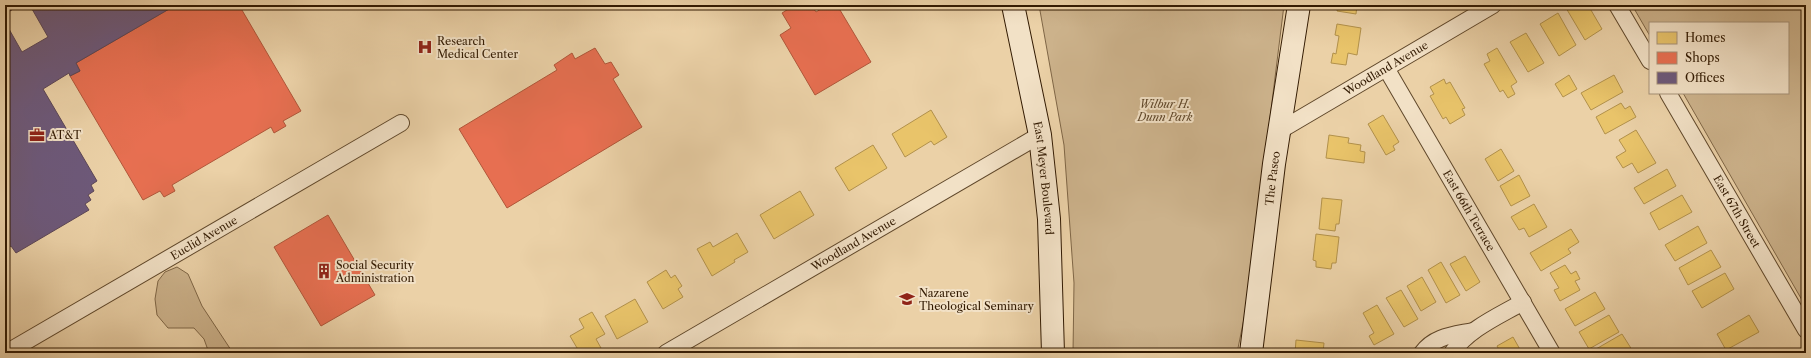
<svg xmlns="http://www.w3.org/2000/svg" width="1811" height="358" font-family="'Libre Caslon Text',serif">
	<style>
		.green { fill: #ccb28b; stroke: #7f6646 }
		.homes { fill: #e9c46a; stroke: #b2914b }
		.shops { fill: #e76f51; stroke: #b15639 }
		.offices { fill: #6d597a; stroke: #5b4656 }
		.lines { fill: none; stroke-linecap: round; stroke-linejoin: round }
		.minor-casing { stroke: #60482b; stroke-width: 18 }
		.secondary-casing { stroke: #321a02; stroke-width: 24 }
		.minor { stroke: #f2e1c6; stroke-width: 16 }
		.secondary { stroke: #f2e1c6; stroke-width: 22 }
		.labels { text-anchor: middle; dominant-baseline: central; stroke-width: 4; stroke-linejoin: round; paint-order: stroke }
		.poi-label { font-size: 11px; fill: #321a02; stroke: #f2e1c6; text-anchor: start }
		.street-label { font-size: 11px; fill: #321a02; stroke: #f2e1c6 }
		.park-label { font-size: 11px; font-style: italic; fill: #60482b; stroke: #f2e1c6 }
	</style>
	<rect width="100%" height="100%" fill="#ebd1a7"/>
	<filter id="stains"><feTurbulence type="fractalNoise" baseFrequency=".005" numOctaves="4"/><feColorMatrix values="0 0 0 0 .2 0 0 0 0 .09 0 0 0 0 .02 0 0 0 .5 -.17"/></filter>
	<radialGradient id="worn" r=".72"><stop offset=".6" stop-color="#630" stop-opacity="0"/><stop offset="1" stop-color="#630" stop-opacity=".3"/></radialGradient>
	<!-- green -->
	<path class="green" d="M1039,5h245l-37,299 -10,49h-164l1,-70 -10,-138z
		M1632,5h174v302l-123,-214h105v-70h-138v13z
		M177,267l11,7 14,32 31,47h-24l-5,-14 -10,-11h-26l-11,-13 -2,-16 3,-18 7,-9z"/>
	<!-- homes -->
	<path class="homes" d="M1338,5h19l-1,9 -19,-3z
		M1572,5h16l14,24 -17,11 -19,-32z
		M1558,13l18,32 -17,11 -19,-32z
		M1337,24l24,4 -4,27 -9,-2 -2,12 -15,-2 2,-10 3,1 3,-18 -4,-1z
		M1526,33l18,30 -16,9 -18,-30z
		M1497,48l20,34 -6,4 4,8 -7,4 -5,-8 -3,2 -16,-28 6,-3 -3,-7z
		M1569,75l8,14 -14,8 -8,-13z
		M1614,75l9,17 -32,18 -10,-17z
		M1444,79l2,5 4,-2 15,26 -3,1 3,6 -15,9 -4,-7 -3,2 -13,-23 4,-2 -4,-7z
		M1621,103l4,6 5,-3 6,11 -31,17 -9,-17z
		M931,110l16,27 -13,8 -3,-4 -26,16 -13,-23z
		M1383,115l16,27 -6,4 2,4 -9,5 -18,-31z
		M1636,130l20,33 -18,10 -6,-10 -9,5 -7,-11 10,-6 -7,-11z
		M1329,135l20,3 -1,5 13,2 -1,6 5,1 -1,11 -38,-5z
		M873,145l14,23 -38,23 -14,-23z
		M1501,149l13,22 -16,10 -13,-22z
		M1667,169l9,17 -32,18 -10,-16z
		M1519,175l11,21 -19,10 -11,-20z
		M800,191l14,24 -40,24 -14,-24z
		M1682,195l10,17 -33,18 -9,-17z
		M1322,198l20,2 -3,24h-3l-1,7 -16,-2z
		M1534,204l13,23 -18,10 -5,-9 -5,2 -8,-13z
		M1698,226l9,17 -32,18 -10,-16z
		M1571,229l8,13 -11,7 3,4 -30,18 -11,-18z
		M737,233l11,19 -14,8 1,2 -23,14 -15,-27 13,-7 3,5z
		M1316,234l23,3 -3,26h-4l-1,6 -15,-2v-6l-3,-1z
		M1711,250l10,17 -33,18 -9,-17z
		M1465,256l15,26 -14,9 -16,-27z
		M1441,262l19,33 -14,8 -18,-33z
		M1565,265l6,9 5,-3 4,8 -5,2 5,9 -20,11 -6,-11 5,-2 -9,-15z
		M666,270l5,8 4,-3 7,11 -4,3 5,8 -20,12 -16,-27z
		M1725,273l9,16 -32,19 -10,-17z
		M1422,277l14,25 -15,9 -14,-25z
		M1401,290l17,29 -14,8 -18,-29z
		M1595,292l10,17 -30,17 -10,-17z
		M635,299l13,23 -31,17 -12,-23z
		M1377,305l17,29 -20,11 -5,-9 5,-3 -11,-20z
		M592,312l13,22 -9,5 5,9 -10,5h-11l-10,-17 14,-8 -5,-9z
		M1609,315l10,17 -30,17 -10,-17z
		M1749,315l10,17 -33,18 -9,-16z
		M1622,334l12,19h-36l-2,-4z
		M1513,337l9,16h-21l-4,-7z
		M1296,340l28,3 -1,10h-28z"/>
	<!-- shops -->
	<path class="shops" d="M176,5h63l62,106 -18,10 3,5 -12,7 -3,-6 -99,58 3,6 -11,6 -4,-6 -17,9 -73,-124 10,-5 -4,-8z
		M795,5h16l5,7 12,-7h9l34,57 -56,33 -35,-60 11,-7 -9,-15z
		M595,48l10,16 6,-2 8,13 -6,4 29,48 -135,81 -48,-79 98,-59 -3,-5 18,-12 3,6z
		M328,215l47,80 -54,31 -47,-79z"/>
	<!-- offices -->
	<path class="offices" d="M5,5h15l-15,9z
		M33,5h143l-100,58 4,8 -10,5 -1,-3 -26,16 54,92 -6,4 3,6 -6,4 3,5 -6,4 4,6 -73,43 -5,-7 -6,4v-228l17,30 26,-15 -16,-28z"/>
	<g class="lines">
		<!-- minor casing -->
		<g class="minor-casing">
			<g id="minor">
				<path d="M1617,5l33,56"/>
				<path id="s1" d="M1386,68l166,285"/>
				<path id="s2" d="M1668,93l138,237"/>
				<path id="s3" d="M1279,131l214,-126"/>
				<path id="s4" d="M6,353l395,-230"/>
				<path id="s5" d="M666,353l374,-218"/>
				<path d="M1422,353c12,-17 32,-18 51,-22"/>
				<path d="M1452,353c16,-24 47,-37 71,-51"/>
			</g>
		</g>
		<!-- secondary casing -->
		<g class="secondary-casing">
			<g id="secondary">
				<path id="s6" d="M1013,5l27,130 9,84 4,134"/>
				<path id="s7" d="M1251,353l23,-189 25,-159"/>
			</g>
		</g>
		<!-- minor -->
		<use href="#minor" class="minor"/>
		<!-- secondary -->
		<use href="#secondary" class="secondary"/>
	</g>
	<!-- icons -->
	<defs>
		<g id="hospital-bare" transform="scale(1.2)"><path d="M-5-5h3v3.5h4V-5h3V5h-3V1.5h-4V5h-3Z" fill="#8f2418" stroke="#f2e1c6" stroke-width="2.5" paint-order="stroke"/></g>
		<g id="office-bare" transform="scale(1.2)"><path d="M-6-3h4V-5.5h4V-3h4V5H-6ZM-1-4.5V-3h2v-1.5ZM-6 0V1H6V0Z" fill="#8f2418" stroke="#f2e1c6" stroke-width="2.5" paint-order="stroke"/></g>
		<g id="building-bare" transform="scale(1.2)"><path d="M-4-6H4V6H1V3H-1V6H-4ZM-2.5-4.3h1.7v1.8h-1.7ZM.8-4.3h1.7v1.8H.8ZM-2.5-1h1.7V.8h-1.7ZM.8-1h1.7V.8H.8Z" fill="#8f2418" stroke="#f2e1c6" stroke-width="2.5" paint-order="stroke"/></g>
		<g id="school-bare" transform="scale(1.2)"><path d="M0-5L7-2L0 1L-7-2ZM-4 1L0 2.5L4 1V4Q0 6-4 4Z" fill="#8f2418" stroke="#f2e1c6" stroke-width="2.5" paint-order="stroke"/></g>
	</defs>
	<g fill-rule="evenodd">
		<use href="#hospital-bare" x="425" y="47"/>
		<use href="#office-bare" x="37" y="135"/>
		<use href="#building-bare" x="324" y="271"/>
		<use href="#school-bare" x="907" y="299"/>
	</g>
	<g class="labels">
		<!-- poi labels -->
		<g class="poi-label">
			<text x="437" y="41">Research<tspan x="437" dy="13">Medical Center</tspan></text>
			<text x="49" y="135">AT&amp;T</text>
			<text x="336" y="265">Social Security<tspan x="336" dy="13">Administration</tspan></text>
			<text x="919" y="293">Nazarene<tspan x="919" dy="13">Theological Seminary</tspan></text>
		</g>
		<!-- street labels -->
		<g class="street-label">
			<text stroke="none"><textPath href="#s3" startOffset="124">Woodland Avenue</textPath></text>
			<text stroke="none"><textPath href="#s6" startOffset="176">East Meyer Boulevard</textPath></text>
			<text stroke="none"><textPath href="#s7" startOffset="176">The Paseo</textPath></text>
			<text stroke="none"><textPath href="#s1" startOffset="165">East 66th Terrace</textPath></text>
			<text stroke="none"><textPath href="#s2" startOffset="137">East 67th Street</textPath></text>
			<text stroke="none"><textPath href="#s4" startOffset="229">Euclid Avenue</textPath></text>
			<text stroke="none"><textPath href="#s5" startOffset="217">Woodland Avenue</textPath></text>
		</g>
		<!-- park labels -->
		<g class="park-label">
			<text x="1165" y="104">Wilbur H.<tspan x="1165" dy="13">Dunn Park</tspan></text>
		</g>
	</g>
	<!-- margin -->
	<rect width="1811" height="358" fill="none" stroke="#ebd1a7" stroke-width="20"/>
	<rect x="6" y="6" width="1799" height="346" fill="none" stroke="#321a02" stroke-width="2"/>
	<rect x="10" y="10" width="1791" height="338" fill="none" stroke="#321a02"/>
	<!-- legend -->
	<rect x="1649" y="22" width="140" height="72" fill="#f2e1c6" stroke="#a59178"/>
	<rect x="1657" y="32" width="20" height="12" fill="#e9c46a" stroke="#a59178"/>
	<text x="1685" y="42" font-size="12" fill="#321a02">Homes</text>
	<rect x="1657" y="52" width="20" height="12" fill="#e76f51" stroke="#a59178"/>
	<text x="1685" y="62" font-size="12" fill="#321a02">Shops</text>
	<rect x="1657" y="72" width="20" height="12" fill="#6d597a" stroke="#a59178"/>
	<text x="1685" y="82" font-size="12" fill="#321a02">Offices</text>
	<rect width="100%" height="100%" filter="url(#stains)"/>
	<rect width="100%" height="100%" fill="url(#worn)"/>
</svg>
